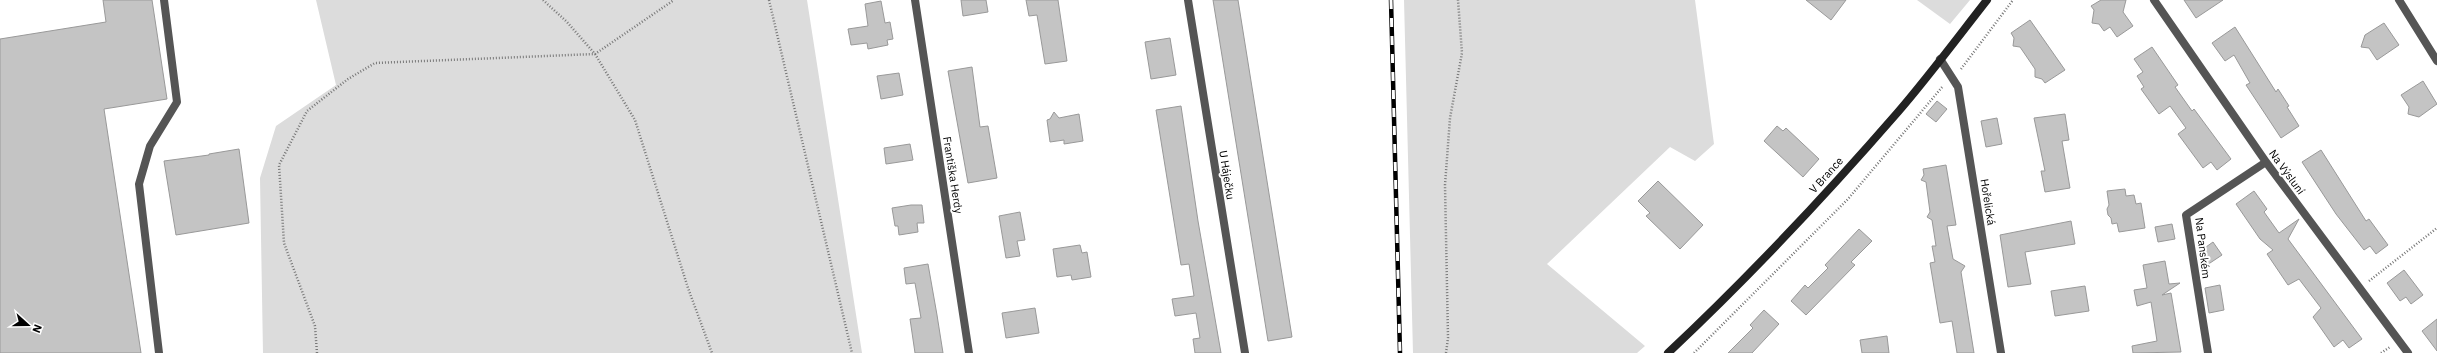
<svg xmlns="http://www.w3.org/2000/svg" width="2437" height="353" font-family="'IBM Plex Sans',sans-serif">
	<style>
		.green { fill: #dcdcdc }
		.building { fill: #c4c4c4; stroke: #999 }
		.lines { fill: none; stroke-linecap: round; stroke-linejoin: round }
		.path { stroke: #777; stroke-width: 2.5; stroke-dasharray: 1 2; stroke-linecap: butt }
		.service { stroke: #555; stroke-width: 8 }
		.minor { stroke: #555; stroke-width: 8 }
		.secondary { stroke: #222; stroke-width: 8 }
		.rail-casing { stroke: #000; stroke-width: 4.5 }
		.rail { stroke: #fff; stroke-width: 3; stroke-dasharray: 9; stroke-linecap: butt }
		.labels { text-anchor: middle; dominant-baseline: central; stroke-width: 4; stroke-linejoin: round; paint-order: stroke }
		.street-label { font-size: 11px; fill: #000; stroke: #fff }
	</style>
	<rect width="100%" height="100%" fill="#fff"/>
	<!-- green -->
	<path class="green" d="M316,0h491l55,353h-599l-3,-175 16,-52 60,-41z
		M1404,0h291l19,144 -19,17 -25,-14 -123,117 98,82 -8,7h-224z
		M1917,0h53l-20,24z"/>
	<!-- building -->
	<path class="building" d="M103,0h49l15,99 -63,10 37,244h-141v-314l106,-17z
		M961,0h25l2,12 -25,4z
		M1026,0h32l9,61 -22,3 -8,-49 -8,1z
		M1213,0h25l54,337 -24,4z
		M1806,0h40l-15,20z
		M2101,0h25l-3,12 10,14 -16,11 -7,-10 -6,4 -5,-7 -7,-1 2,-13 -3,-4z
		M2184,0h39l-27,18z
		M881,1l4,22 5,-1 3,17 -6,1 1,5 -20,4 -1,-6 -16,2 -3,-16 20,-3 -3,-22z
		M2030,20l35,50 -20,13 -3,-4 -7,-2v-8l-15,-22 -7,-1 1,-8 -3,-5z
		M2384,23l15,22 -22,15 -8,-12 -8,-1 4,-12z
		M2235,27l41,65 2,-3 11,17 -2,1 12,19 -18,12 -35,-53 4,-2 -16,-28 -9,6 -13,-18z
		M1170,38l6,37 -25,4 -6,-37z
		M2152,47l26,38 -3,2 17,24 2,-2 37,50 -14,11 -6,-8 -8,6 -25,-34 8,-6 -16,-22 -11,8 -18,-25 3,-2 -7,-11 6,-4 -9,-13z
		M972,67l8,60 8,-1 9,52 -29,5 -20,-112z
		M899,73l4,22 -22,4 -4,-23z
		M2423,81l14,23 -18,13 -11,-3 1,-7 -8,-12z
		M1937,101l10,8 -11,13 -10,-8z
		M1181,106l17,115 23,132h-26l-2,-14 7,-1 -4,-25 -21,3 -3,-17 22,-3 -5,-32 -8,1 -25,-155z
		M1054,112l5,6 20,-4 4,27 -19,3v-4l-14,2 -3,-22 3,-1z
		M2065,114l4,26 -7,1 8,47 -25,4 -4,-21h4l-11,-53z
		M1997,118l5,26 -16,3 -5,-26z
		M1777,126l6,5 3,-3 33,31 -16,18 -39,-36z
		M910,144l3,16 -27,4 -2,-16z
		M239,149l10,74 -73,12 -12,-74 45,-6v-1z
		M2321,150l45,71 3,-2 19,26 -12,9 -6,-8 -6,4 -28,-36 -34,-52z
		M1946,165l10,60 -9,1 6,33 12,7 -4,6 13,81h-17l-5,-32 -12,2 -10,-60 5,-1 -3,-16h4l-4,-26 -5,-3 3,-5 -4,-30 -5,-2 3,-5 -1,-6z
		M1658,181l45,44 -23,24 -34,-33 4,-3 -12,-12z
		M2125,189l1,7 8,-1 2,9 5,-1 4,25 -26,4 -2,-9 -5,1 -1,-6 -3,-3 -1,-6 2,-4 -2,-14z
		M2254,191l13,18 -3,3 15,21 20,-14 -11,20 74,100 -13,9 -6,-8 -9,7 -21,-30 8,-9 -22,-29 -11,6 -21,-31 6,-4 -13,-11 -24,-35z
		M911,205h11l2,18h-7l1,9 -19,3 -1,-9h-3l-3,-18z
		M1020,212l5,28 -8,1 3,15 -14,2 -7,-42z
		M2071,221l4,23 -50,8 6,32 -23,3 -8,-52z
		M2172,224l3,15 -17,3 -3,-15z
		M1859,229l13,12 -21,21 4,3 -49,50 -15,-14 14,-16 3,3 20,-20 -3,-3z
		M2213,242l9,13 -15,10 -8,-13z
		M1080,245l2,8 5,-1 4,25 -19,3 -1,-5 -14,2 -4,-28z
		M2165,261l4,23 11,-1 -18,12 9,-2 10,59 -48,1 -1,-7 25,-5 -6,-39 -14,4 -3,-16 13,-2 -4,-23z
		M928,264l9,51 6,38h-28l-5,-34 11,-1 -6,-35 -9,1 -2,-16z
		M2404,270l19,25 -12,9 -5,-7 -6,4 -13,-18z
		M2220,285l4,25 -15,3 -4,-25z
		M2085,286l4,25 -34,5 -4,-25z
		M1035,308l4,25 -33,5 -4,-25z
		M1764,310l15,14 -27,29h-24l25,-25 -3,-3z
		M2437,319v32l-15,-20z
		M1887,336l2,17h-27l-2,-13z"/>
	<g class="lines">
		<!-- path -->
		<path class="path" d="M543,0l24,22 28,32 40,66 53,168 24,65
			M769,0l83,353
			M1961,69l52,-69
			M2369,281l68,-53
			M317,353l-2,-27 -31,-83 -5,-78 28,-54 41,-32 27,-16 220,-9 79,-54
			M1446,353l2,-15 -3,-153 5,-67 12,-65 -4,-53
			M1694,353l154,-154 95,-113
			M2381,353l9,-6"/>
		<!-- service -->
		<path class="service" d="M159,353l-20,-169 11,-38 27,-44 -13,-102"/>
		<!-- minor -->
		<path class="minor" d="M915,0l54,353
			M1188,0l57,353
			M2154,0l112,162 142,191
			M2399,0l38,61
			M1940,59l18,28 43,266
			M2208,353l-22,-138 80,-53"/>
		<!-- secondary -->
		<path class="secondary" d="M1668,353c81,-76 157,-157 230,-241 31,-36 60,-75 89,-112"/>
		<!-- rail casing -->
		<g class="rail-casing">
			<path id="rail" d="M1391,0l9,353"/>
		</g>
		<!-- rail -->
		<use href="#rail" class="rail"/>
	</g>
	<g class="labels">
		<!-- street labels -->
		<g class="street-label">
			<text transform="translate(2287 172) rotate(54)">Na Výsluní</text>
			<text transform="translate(953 175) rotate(81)">Františka Herdy</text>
			<text transform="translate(1227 175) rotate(81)">U Háječku</text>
			<text transform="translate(1826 175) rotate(-48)">V Brance</text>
			<text transform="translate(1988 202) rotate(81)">Hořelická</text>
			<text transform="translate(2203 248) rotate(83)">Na Panském</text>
		</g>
	</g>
	<!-- north arrow -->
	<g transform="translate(28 325) rotate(111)" stroke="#ffffff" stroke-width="3" paint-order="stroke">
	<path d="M0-3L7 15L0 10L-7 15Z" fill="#000000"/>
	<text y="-6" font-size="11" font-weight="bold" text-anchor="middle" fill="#000000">N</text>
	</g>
</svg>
